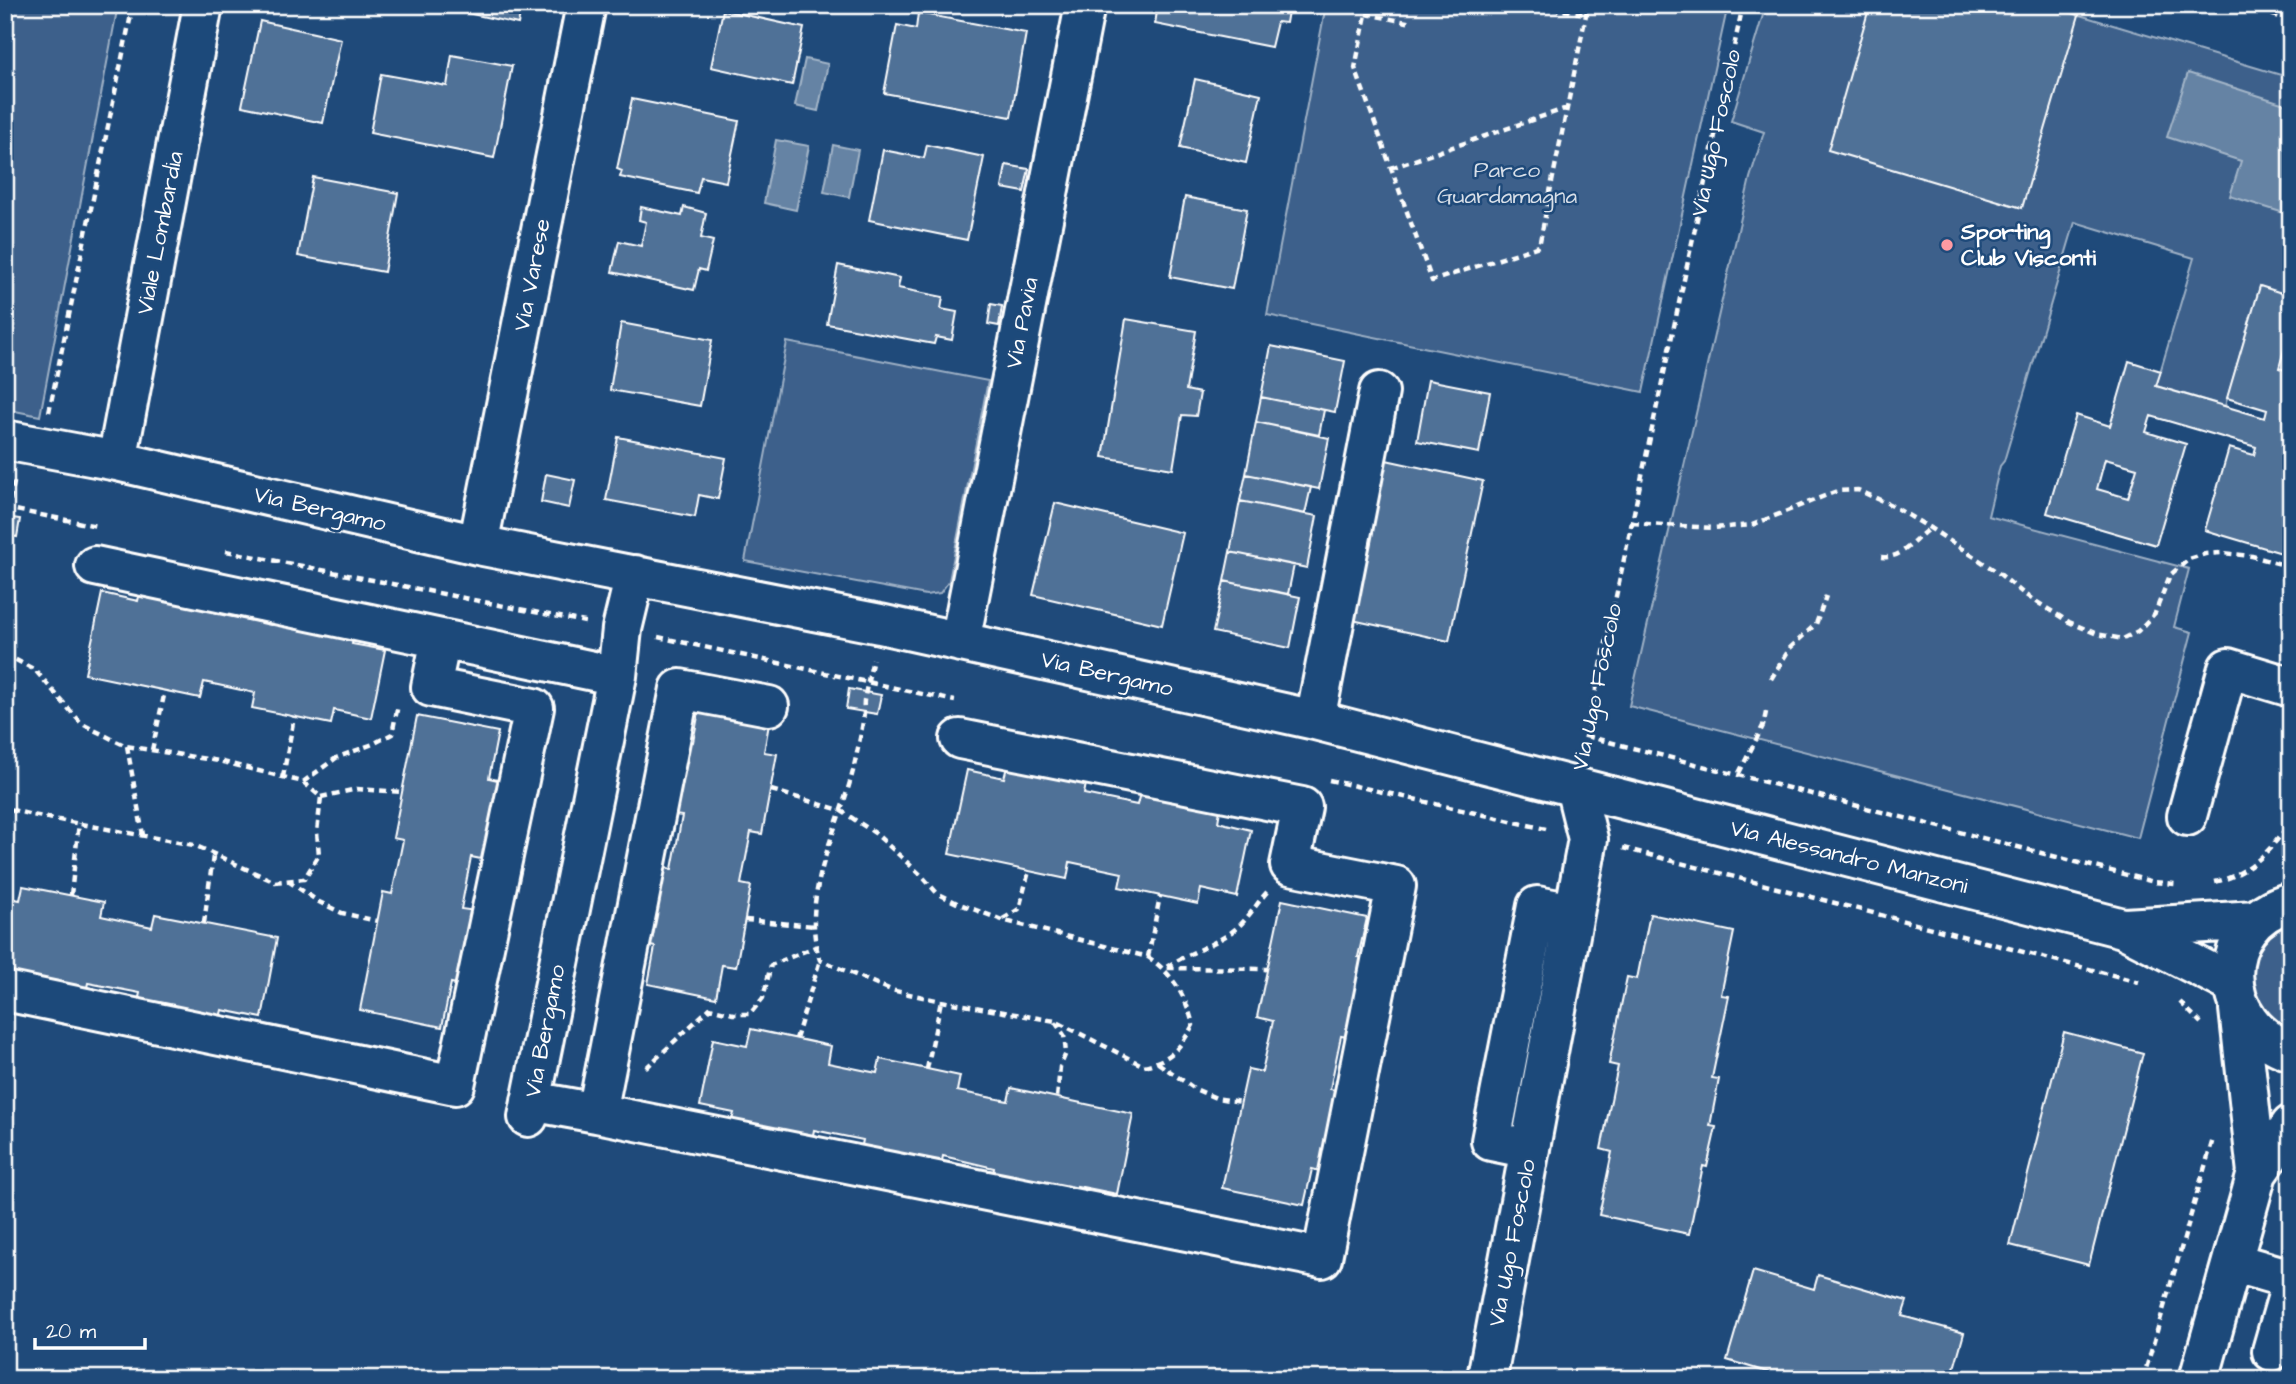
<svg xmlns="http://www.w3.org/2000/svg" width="2296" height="1384" font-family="'Architects Daughter',sans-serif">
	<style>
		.green { fill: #3c618b; stroke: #9eb0c5; stroke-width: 2 }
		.water { fill: #6583a4; stroke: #a3b5c8; stroke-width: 2 }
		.building { fill: #507197; stroke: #fff; stroke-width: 2; fill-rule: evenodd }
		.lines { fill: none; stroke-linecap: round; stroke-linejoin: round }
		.minor-casing { stroke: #fff; stroke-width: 44 }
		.path { stroke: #fff; stroke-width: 4.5; stroke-dasharray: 7 5; stroke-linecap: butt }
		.minor { stroke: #1f4a7a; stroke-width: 38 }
		.poi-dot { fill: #ff9aa2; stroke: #1f4a7a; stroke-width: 2.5 }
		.labels { text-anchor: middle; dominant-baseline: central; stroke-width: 5; stroke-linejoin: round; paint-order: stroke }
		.street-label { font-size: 23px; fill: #fff; stroke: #1f4a7a }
		.park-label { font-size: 23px; fill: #d8dfe8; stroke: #1f4a7a }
		.poi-label { font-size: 23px; font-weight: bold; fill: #fff; stroke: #1f4a7a; text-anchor: start }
	</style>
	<rect width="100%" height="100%" fill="#1f4a7a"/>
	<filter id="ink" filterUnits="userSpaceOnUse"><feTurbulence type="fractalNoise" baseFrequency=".0143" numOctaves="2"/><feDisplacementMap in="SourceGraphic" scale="14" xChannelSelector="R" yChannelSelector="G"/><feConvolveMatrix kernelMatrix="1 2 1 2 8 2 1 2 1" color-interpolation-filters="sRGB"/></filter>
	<g filter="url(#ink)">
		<!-- green -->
		<path class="green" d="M5,5h113l-78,411 -35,-7z
			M1326,5h402l-85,387 -376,-77z
			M1766,5h280l245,73v218l-31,-9 -35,119 -69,-20 38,-128 -119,-36 -71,239 -4,5 -12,50 201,53 -15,58 18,5 -54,206 -509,-132 121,-528 14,-46 -33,-11z
			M787,342l201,39 -39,200 -9,12 -14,2 -181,-34z
			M2291,921v112c-9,-7 -25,-15 -30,-25 -20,-32 -4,-73 30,-87z"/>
		<!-- water -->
		<path class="water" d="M805,59l23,5 -10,47 -23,-5z
			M2188,73l103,33v97l-4,11 -57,-18 11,-35 -74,-24z
			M776,140l33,6 -13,64 -32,-7z
			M833,145l25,5 -9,47 -25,-5z"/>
		<!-- building -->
		<path class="building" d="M430,5h92l-4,19z
			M1158,5h131l-3,18 -9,-1 -6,25 -116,-23z
			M1870,5h176l33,10 -57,193 -194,-58z
			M723,10l81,18 -12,57 -81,-18z
			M918,13l108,20 -15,84 -127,-24 13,-68 19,4z
			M260,21l81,18 -18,84 -81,-17z
			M452,55l60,11 -18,92 -124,-25 11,-59 66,12z
			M1195,79l66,15 -15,69 -66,-15z
			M632,99l107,22 -13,61 -25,-5 -4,16 -77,-16 2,-6 -5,-2z
			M927,145l57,12 -17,83 -98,-20 14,-70 41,8z
			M1006,165l23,4 -5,23 -22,-4z
			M313,177l85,16 -14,79 -86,-16z
			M1185,197l62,12 -15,80 -62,-12z
			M641,207l41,9 2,-9 22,6 -5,25 12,3 -7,30 -7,-2 -5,21 -82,-18 7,-31 22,5 5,-24 -7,-2z
			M838,265l62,13 -2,10 45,9 -2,12 16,3 -5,28 -16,-3 -2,7 -107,-20z
			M2260,286l31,10v44l-4,-1 -8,29 12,4v85l-5,-1 -2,10 7,2v65l-6,21 -80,-24 24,-82 25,7 2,-8 -105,-31 -5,16 40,12 -30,101 -109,-32 29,-98 34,11 19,-65 32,10 -5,15 109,32 2,-8 -40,-12zM2105,459l32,9 -9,30 -31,-9z
			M991,304l11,2 -3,20 -11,-2z
			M1126,319l70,12 -10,59 14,3 -4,23 -14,-1 -9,54 -70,-12z
			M621,323l91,17 -12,66 -90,-16z
			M1271,346l74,15 -10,51 -74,-15z
			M1428,380l62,12 -11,61 -62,-12z
			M1261,397l63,13 -5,25 -63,-13z
			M1256,422l73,16 -10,51 -73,-15z
			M618,437l108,21 -8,41 -19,-4 -4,22 -89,-17z
			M1386,460l97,21 -34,160 -97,-21z
			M546,474l29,6 -6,28 -28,-6z
			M1246,474l65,13 -6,27 -65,-13z
			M1240,501l77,15 -10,52 -77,-16z
			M1055,503l128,30 -21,92 -129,-30z
			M5,517l15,2 -3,18 -12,-2z
			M1230,552l64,13 -6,29 -64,-13z
			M1224,581l76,16 -10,51 -77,-16z
			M141,587l80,16 -3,11 53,11 3,-11 80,17 -2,13 33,6 -14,68 -37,-8 -3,14 -79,-16 3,-15 -51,-11 -4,16 -115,-24 17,-81 36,8z
			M849,689l32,6 -4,19 -31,-5z
			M699,711l70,13 -5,28 13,2 -15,80 -11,-2 -10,52 10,2 -15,81 -14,-2 -6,33 -68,-14 7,-37 -13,-3 15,-78 15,3 10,-53 -14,-2 13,-74 12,2z
			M417,716l81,16 -9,46 13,3 -16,79 -15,-3 -10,52 15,2 -15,74 -10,-2 -9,44 -82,-17 23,-118 9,2 11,-54 -10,-2z
			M1007,767l79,17 -2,10 53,11 3,-12 80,17 -2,12 33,8 -14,67 -36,-8 -3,15 -79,-17 3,-14 -52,-11 -3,17 -118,-25 18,-84 37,8z
			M23,886l81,16 -3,14 51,11 3,-13 122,24 -15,80 -40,-8 -3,12 -82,-16 3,-13 -52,-10 -3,13 -80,-16 3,-13 -3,-1v-69l15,3z
			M1282,900l85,18 -9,39 11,2 -17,79 -11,-2 -11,53 11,2 -17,81 -12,-3 -8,36 -82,-17 26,-119 14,3 11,-51 -16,-4z
			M1650,914l84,18 -13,63 8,1 -17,82 7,1 -9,47 6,1 -9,40 -4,-1 -14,68 -90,-19 13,-63 -11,-3 17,-83 -9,-2 18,-87 10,2z
			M751,1029l80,17 -3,17 49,10 3,-14 80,17 -3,15 51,10 3,-13 122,26 -16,80 -40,-8 -3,12 -82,-17 2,-13 -51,-12 -3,15 -80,-17 3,-14 -49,-10 -2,10 -81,-17 3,-10 -34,-7 13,-67 34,7z
			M2064,1032l79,21 -54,212 -79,-20z
			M1753,1271l61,18 4,-14 89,26 -5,15 62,17 -13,46h-129l-26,-8 -3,8h-3l-63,-19z"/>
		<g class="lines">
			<!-- minor casing -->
			<g class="minor-casing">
				<path id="minor" d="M5,440l112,21 361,84 402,79 435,96 808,208 110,56
					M117,461l86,-456
					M478,545l108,-540
					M95,566l522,110
					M960,642l125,-637
					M769,706l-89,-17 -83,424 725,145 74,-372 -106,-21 12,-58 -342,-68
					M1315,720l64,-328
					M2187,816l41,-148 63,19
					M2291,902c-79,21 -75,124 0,149
					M2125,928l131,-8
					M5,991l450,94 79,-377 -103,-21 10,-48
					M2239,1009l18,164
					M531,1101l66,12
					M528,1117l89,-441 5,-47 13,-54
					M1530,1149l-39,-8 46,-235 37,7
					M2232,1262l59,17
					M2272,1351l19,-66
					M1488,1372l100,-533 -13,-52
					M2199,1379l58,-206 34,-48"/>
			</g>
			<!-- path -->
			<path class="path" d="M1368,5l-13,63 77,213 107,-35 49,-241
				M1528,5l58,9
				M2237,5l54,15
				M1366,14l46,9
				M1391,168l176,-60
				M49,412l84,-407
				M5,508l92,18
				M1632,523l82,5 38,-3 85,-34 21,-1 31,14 41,24 66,43 28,23 45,28 28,12 26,5 15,-8 17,-18 15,-38 19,-16 16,-5 17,-1 30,3 39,11
				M5,524l10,-46
				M226,551l359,71
				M1881,557c22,2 32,-17 49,-29
				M658,637l297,64
				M5,654l30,16 47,54 44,22 93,15 84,21 18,15 -4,35 2,23 -15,24 -29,3 -81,-37 -162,-30 -27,-7
				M1771,679l19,-31 26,-24 10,-28
				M1586,736l568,146 21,2
				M127,746l16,89
				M152,750l13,-59
				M1583,750l160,-745
				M1739,773l24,-47 4,-18
				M283,777l11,-60
				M1329,780l217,49
				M303,782l33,-24 37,-14 19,-10 6,-29
				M771,790l69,20 35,23 46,42 16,18 20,10 45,17 146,37c24,16 38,39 45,68 -13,23 -21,34 -49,41l-89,-45 -114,-20 -50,-11 -71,-30c-21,-62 18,-130 33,-189 4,-19 9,-39 11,-58 0,-6 -1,-11 1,-17 2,-12 5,-24 8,-37
				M321,797l36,-8 45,3
				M1623,848l516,134
				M288,881l31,21 23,11 35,8
				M2215,882c35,-8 56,-32 76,-61
				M1267,892c-10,11 -18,25 -29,35 -21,18 -50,25 -73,41l102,1
				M71,895l8,-72
				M1003,919l16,-10 10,-38
				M745,920l70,6
				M204,923l9,-67
				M1148,957l12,-61
				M2180,1002l21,21
				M1055,1022l9,13 2,18 -6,14 -3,31
				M796,1039l24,-79
				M1158,1063l37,26 21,9 25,4
				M646,1068l64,-60 23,6h17l13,-16 8,-33 44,-18
				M927,1069l14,-68
				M2143,1379l70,-240"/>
			<!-- minor -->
			<use href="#minor" class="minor"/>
		</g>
	</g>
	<!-- markers -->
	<circle class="poi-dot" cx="1947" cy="245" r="7"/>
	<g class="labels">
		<!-- street labels -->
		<g class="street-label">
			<text transform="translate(1716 133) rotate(-78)">Via Ugo Foscolo</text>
			<text transform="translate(160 233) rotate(-79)">Viale Lombardia</text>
			<text transform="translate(532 275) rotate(-79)">Via Varese</text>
			<text transform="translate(1022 323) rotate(-79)">Via Pavia</text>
			<text transform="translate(320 509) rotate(13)">Via Bergamo</text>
			<text transform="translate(1107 674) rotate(13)">Via Bergamo</text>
			<text transform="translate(1597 687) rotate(-78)">Via Ugo Foscolo</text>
			<text transform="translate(1849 857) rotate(14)">Via Alessandro Manzoni</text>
			<text transform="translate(545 1031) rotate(-79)">Via Bergamo</text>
			<text transform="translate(1512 1243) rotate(-79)">Via Ugo Foscolo</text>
		</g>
		<!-- park labels -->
		<g class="park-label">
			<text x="1507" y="170">Parco<tspan x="1507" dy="26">Guardamagna</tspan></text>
		</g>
		<!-- poi labels -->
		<g class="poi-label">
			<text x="1961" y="232">Sporting<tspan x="1961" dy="26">Club Visconti</tspan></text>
		</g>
	</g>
	<!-- margin -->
	<rect width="2296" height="1384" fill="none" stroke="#1f4a7a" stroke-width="28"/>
	<rect x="14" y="14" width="2268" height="1356" fill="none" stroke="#fff" stroke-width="2.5" filter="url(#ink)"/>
	<!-- scale -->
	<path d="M35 1338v10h110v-10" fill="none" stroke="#ffffff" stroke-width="3.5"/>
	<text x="46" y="1338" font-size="21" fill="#ffffff" stroke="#1f4a7a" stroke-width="5" paint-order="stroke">20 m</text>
</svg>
